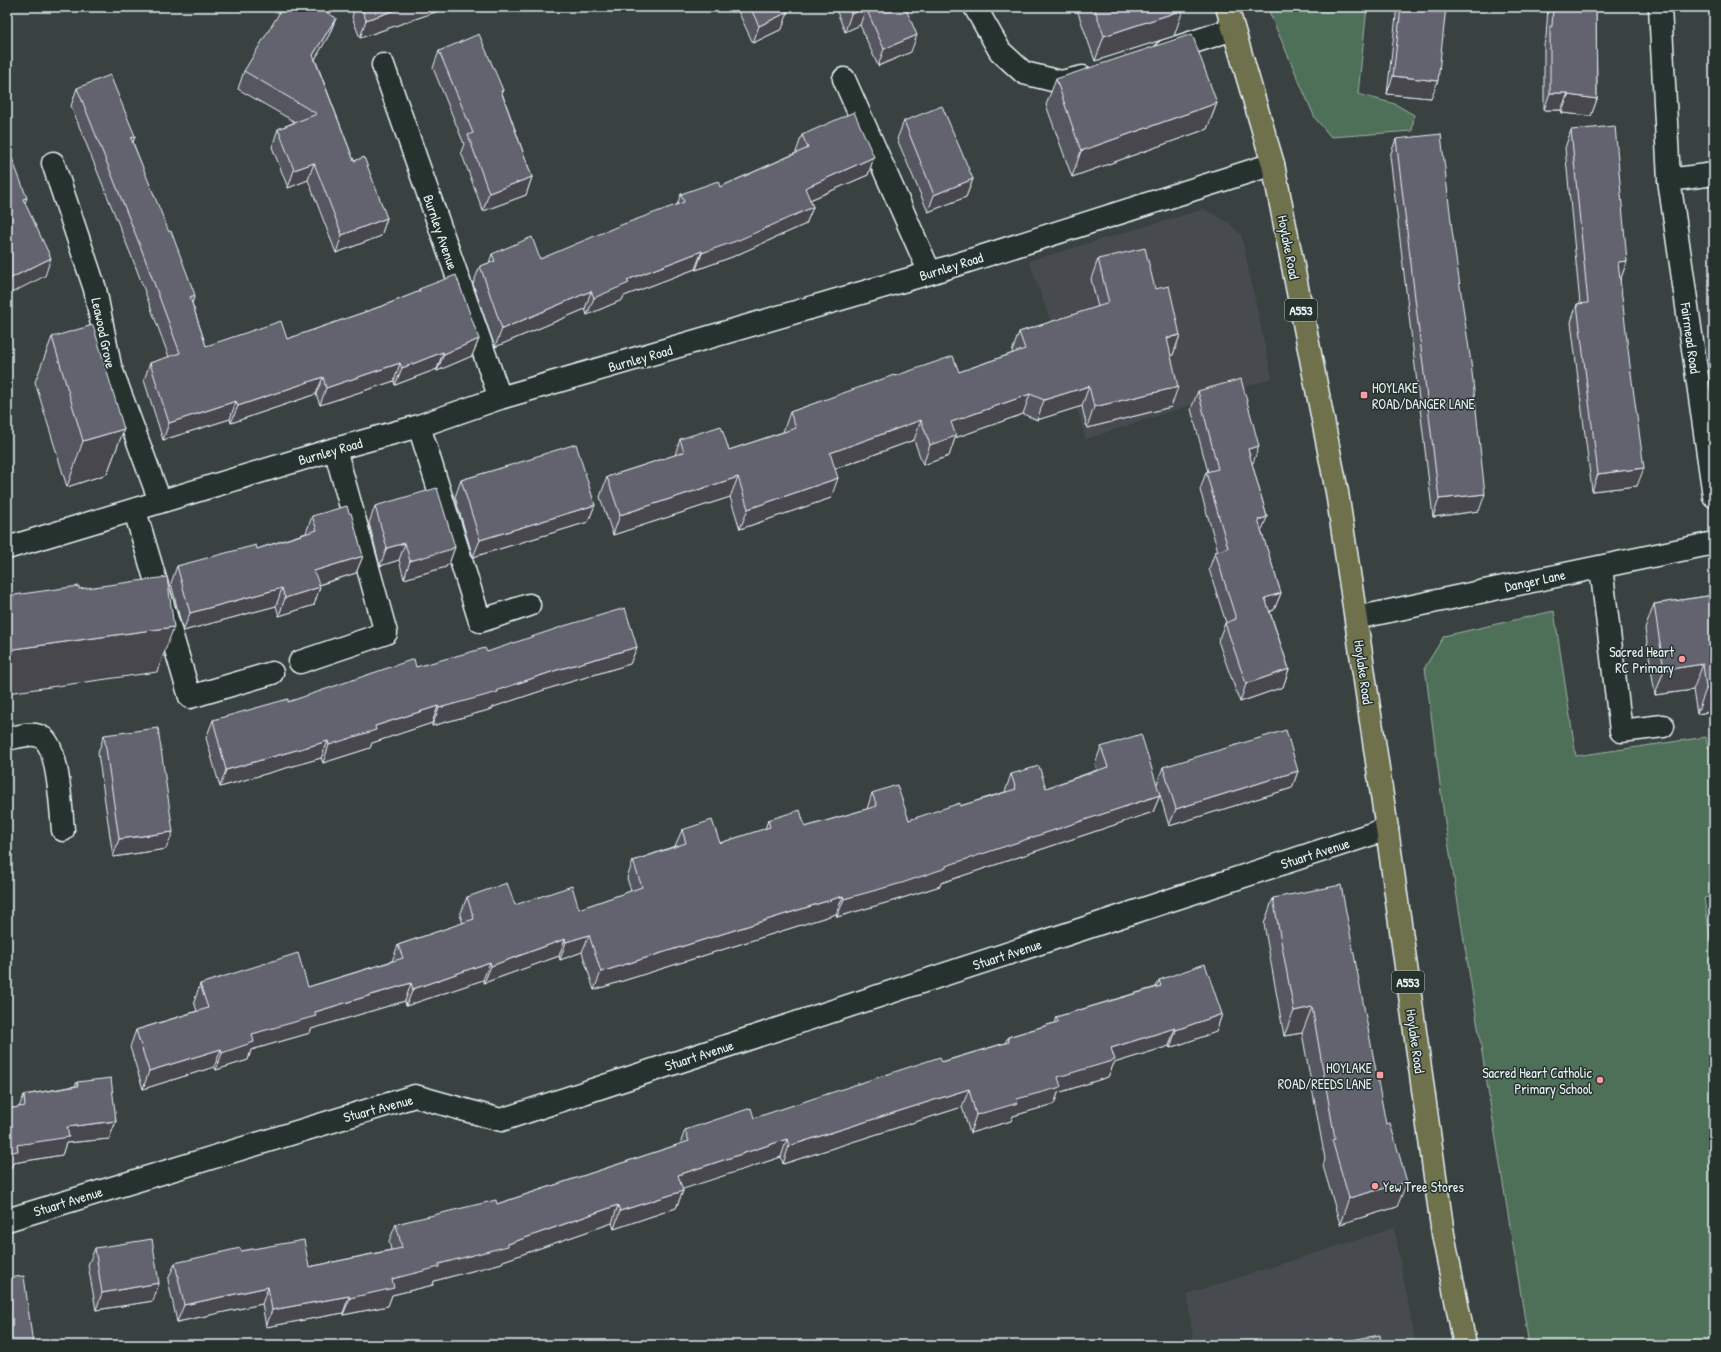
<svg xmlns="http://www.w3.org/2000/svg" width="1721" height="1352" font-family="'Patrick Hand',sans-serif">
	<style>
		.built { fill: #464c4f }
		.green { fill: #506f58; stroke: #9cb0a8 }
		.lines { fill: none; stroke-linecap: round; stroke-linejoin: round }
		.minor-casing { stroke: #e8f1f8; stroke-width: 25 }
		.major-casing { stroke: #e8f1f8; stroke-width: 25 }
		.minor { stroke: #26332d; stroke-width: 22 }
		.major { stroke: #6e714b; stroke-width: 22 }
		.wall { fill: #565660; stroke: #e8f1f8 }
		.shaded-wall { fill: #46464e; stroke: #e8f1f8 }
		.building { fill: #646470; stroke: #e8f1f8 }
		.poi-dot { fill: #ff9aa2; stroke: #26332d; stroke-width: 1.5 }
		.labels { text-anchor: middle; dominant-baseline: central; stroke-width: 3; stroke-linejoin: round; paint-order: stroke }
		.shield { fill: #26332d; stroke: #aeb8bb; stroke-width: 1 }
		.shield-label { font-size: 13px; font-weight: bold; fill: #e8f1f8 }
		.street-label { font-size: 14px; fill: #e8f1f8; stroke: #26332d }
		.poi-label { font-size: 14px; fill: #e8f1f8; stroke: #26332d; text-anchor: end }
	</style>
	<rect width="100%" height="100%" fill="#394241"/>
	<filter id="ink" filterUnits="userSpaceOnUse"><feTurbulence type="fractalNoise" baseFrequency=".025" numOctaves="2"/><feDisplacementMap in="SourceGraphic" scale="8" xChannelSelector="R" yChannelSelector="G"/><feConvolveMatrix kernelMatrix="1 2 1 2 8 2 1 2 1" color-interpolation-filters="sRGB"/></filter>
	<g filter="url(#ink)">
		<!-- built -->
		<path class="built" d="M1204,209l25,14 12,12 31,143 -186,61 -33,-111 -24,-67z
			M1394,1228l22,117h-222l-7,-51z"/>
		<!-- green -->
		<path class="green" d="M1267,7h100l-9,87 37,10 19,11 -2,16 -81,6 -16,-19z
			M1554,611l22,145 130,-19 2,11 6,-1v149l-10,2 10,63v384h-185l-85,-529 -19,-149 19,-31z"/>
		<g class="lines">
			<!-- minor casing -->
			<g class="minor-casing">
				<path id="minor" d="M975,7l25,44 24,22 37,9 22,-5
					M1660,7l9,173 45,316
					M1166,51l67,-22
					M383,65l117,333
					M844,79l86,194
					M53,163l42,126 15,77 50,135
					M1669,180l45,-6
					M419,426l61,195 49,-16
					M135,511l55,186 82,-24
					M7,548l328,-99 84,-23 81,-28 430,-125 343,-109
					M1601,567l20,164 42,-5
					M1356,618l358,-75
					M300,662l86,-29 -51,-184
					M7,739c10,-2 27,-8 36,-1 16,12 18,73 20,92
					M7,1220l408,-124 86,24 886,-291"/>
			</g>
			<!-- major casing -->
			<g class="major-casing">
				<path id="major" d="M1227,7l46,157 64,328 50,337 56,405 22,111"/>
			</g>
			<!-- minor -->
			<use href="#minor" class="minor"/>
			<!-- major -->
			<use href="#major" class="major"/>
		</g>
		<!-- wall -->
		<path class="wall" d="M355,7h95l-90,31 -8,-21z
			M736,7h50l-4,22 -29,14z
			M835,7h70l6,45 -33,14 -18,-41 -15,7z
			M1076,7h106l-8,29 -79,25z
			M1397,7h49l-15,91 -44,-4z
			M1548,7h48l1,92 -6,17 -29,-3 -1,-3h-17v-66l2,-7z
			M336,18l-7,17 -14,24 39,102 33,57 -6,18 -45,17 -28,-73 -20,8 -16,-41 6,-18 17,-7 -57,-33 6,-18z
			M439,51l64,39 -1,3 30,84 -6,18 -43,16 -22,-59 3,-8 -31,-76z
			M1056,79l161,24 -10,26 -135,48 -26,-72z
			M77,88l58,48 -2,6 59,161 14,43 81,-7 98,-34 33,-13 1,-3 60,50 -7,17 -35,15v-2l-42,16 -1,-4 -74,24 -4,-11 -85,29 -1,-4 -67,21 -19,-60 6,-17 19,-6 -34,-92 -64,-159z
			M904,121l69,58 -7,18 -38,15 -31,-73z
			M1571,130l56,131 -6,17h-1l17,208 -45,5 -21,-169 6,-18h3l-15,-156z
			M802,135l72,22 -6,18 -58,25 3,7 -7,17 -74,33 -36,13 -1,-1 -71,27 -2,4 -35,15 -2,-6 -90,38 -22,-63 7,-18 9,-3 3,-9 48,5 137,-54 4,-11 39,-7 76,-34v-1z
			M1396,139l83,372 -46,6 -43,-361z
			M1098,259l57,30 25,46 -7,20h-2v52l-84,21 -5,-22 -45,14 -14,-6 -68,24 -6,18 -26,9 -9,-25 -79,29 -4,29 -91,31 -10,-32 -117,38 -13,-38 7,-20 68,-22 5,-16 49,11 54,-18 7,-20 105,-36 64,-4 54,-19 -1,-1 7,-20 79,-25 -7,-28z
			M52,337l72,92 -17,45 -40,13 -32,-105z
			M1198,391l55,72 -1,1 15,53 -6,14 20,62 -7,17 -4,2 19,57 -6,18 -43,15 -22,-61 7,-18h1l-17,-54 6,-17 3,-1 -18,-61 6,-18h2l-17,-63z
			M534,457l61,48 -7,17 -115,35 -18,-60 6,-17 72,-21z
			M375,506l80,41 -6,17 -2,1 -1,2 -42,12 -5,-19 -19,6 -11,-43z
			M312,516l51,40 -7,17 -37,12 -5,20 -35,11 -3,-10 -93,25 -12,-48 6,-17 80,-17 49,-16z
			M1714,595v116l-17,3 -4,-24 -38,5 -10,-66 9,-25z
			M637,647l-7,17 -80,24 -57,19 -1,2 -60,17v-3l-60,20 -2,5 -47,15 -2,-5 -101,29 -14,-49 7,-18 75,-18 128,-35 71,-15z
			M104,735l62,114 -53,8 -15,-104z
			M1101,747l56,37 6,-17 135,4 -6,17 -123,38 -9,-31 -7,17 -212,71 -1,3 -44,14 -59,17 -1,-3 -242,76 -12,-38 -22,8 -1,-4 -75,27 -1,-3 -77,26 -1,-5 -94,28 -1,4 -59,17 -3,10 -32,10 -2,-3 -71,22 -13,-42 6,-17 61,-19 -3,-9 6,-18 108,3 84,-26 6,-16 65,-22 -3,-8 7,-18 48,8 64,4 52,-18 -4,-13 6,-17 42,-15 7,-16 38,13 45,-14 3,-9 37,7 62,-18 5,-16 37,27 51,-14 45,-14 6,-18 35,14 51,-18 -2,-6z
			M1273,898l124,309 -57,17 -17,-58 2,-7 -23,-126 -18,3 -20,-112z
			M1159,980l63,34 -6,18 -46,16 -1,-2 -55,17 -6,14 -50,16 -4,11 -41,12 -2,5 -41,12 -8,-26 -179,57 -2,-7 -99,32 1,2 -7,17 -62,21 -2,-6 -109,38 -1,2 -68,18 -1,4 -41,10 -4,11 -45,9v-2l-77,14 -4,-23 -85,18 -9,-42 7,-17 66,-12 68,16 82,-17 -2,-9 7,-17 101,-20 183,-60 5,-14 69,-12 251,-75 3,-6 46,-14 2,-6 100,-30z
			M77,1082l39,39 -7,18 -43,4 -4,12 -49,8 -2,5 -4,1v-60l12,-2 5,-12 51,-9z
			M95,1248l64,35 -6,18 -57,9 -8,-45z"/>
		<!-- shaded-wall -->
		<path class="shaded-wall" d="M405,7h45l-90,31 6,-18z
			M866,8l-6,17 -15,7 6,-18z
			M1183,10l-9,26 -79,25 9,-25z
			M788,12l-6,17 -29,14 6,-17z
			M336,18l-7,17 -22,38 6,-18z
			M917,35l-6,17 -33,14 6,-17z
			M1393,76l45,5 -7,17 -44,-4z
			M1550,93h18l-7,17h-17z
			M1568,95l29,4 -6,17 -29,-3z
			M1217,103l-10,26 -135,48 9,-26z
			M135,136l-6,18 2,-16z
			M874,157l-6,18 -70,30 7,-17z
			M314,163l-6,17 -20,8 6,-18z
			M532,177l-6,18 -43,16 6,-18z
			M973,179l-7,18 -38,15 6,-17z
			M27,198l-7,17 3,-16z
			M813,207l-7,17 -74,33 -36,13 6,-17z
			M387,218l-6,18 -45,17 6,-18z
			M702,251l-7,18 -71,27 -2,4 -35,15 7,-17 33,-18z
			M51,258l-6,18 -38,19v-15z
			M1627,261l-6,17 -9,1 6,-17z
			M591,291l-6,18 -90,38 7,-18z
			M195,295l-6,17 1,-15z
			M1180,335l-7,20 -14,3 8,-20z
			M479,339l-7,17 -35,15 7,-17z
			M443,352l-6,17 -42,16 7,-17z
			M400,363l-6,18 -74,24 6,-17z
			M323,377l-7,17 -85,29 7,-17z
			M1089,386l-7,20 -45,14 7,-20z
			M1178,387l-7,20 -84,21 7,-21z
			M1030,394l-7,20 -68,24 -6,18 -26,9 7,-20 21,-23z
			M236,401l-6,18 -67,21 6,-17z
			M921,420l-7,20 -91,33 7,-20z
			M124,429l-17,45 -40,13 16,-46z
			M1259,446l-6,17 -12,3 7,-17z
			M1644,468l-7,18 -45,5 6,-17z
			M738,477l-8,20 -117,38 7,-20z
			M838,478l-7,20 -91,31 8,-20z
			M1485,494l-6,17 -46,6 6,-18z
			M595,505l-7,17 -115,35 7,-17z
			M1267,517l-7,18 -2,-15z
			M405,543l-6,17 -19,6 7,-18z
			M455,547l-6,17 -2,1 -1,2 -42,12 6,-18z
			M363,556l-7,17 -48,15 6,-17z
			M320,587l-6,18 -35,11 6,-18z
			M282,588l-6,18 -93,25 7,-18z
			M1281,593l-7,17 -16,5 7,-17z
			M174,627l-17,45 -150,21v-43z
			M637,647l-7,17 -80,24 -57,19 -1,2 -60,17 7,-18 59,-18 59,-20z
			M1703,664l-10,26 -38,5 9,-25z
			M1289,669l-6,18 -43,15 6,-18z
			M1714,687v24l-17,3 9,-25z
			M438,706l-6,17 -60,20 -2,5 -47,15 6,-18 46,-19z
			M328,741l-7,17 -101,29 6,-17z
			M1298,771l-6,17 -123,38 7,-17z
			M1160,795l-7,17 -212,71 -1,3 -44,14 -59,17 7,-18z
			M173,832l-7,17 -53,8 6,-18z
			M843,896l-7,18 -242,76 7,-18z
			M589,935l-7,17 -22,8 6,-18z
			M565,939l-6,17 -75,27 7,-17z
			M490,962l-7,18 -77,26 7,-17z
			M411,983l-6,18 -94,28 -1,4 -59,17 -3,10 -32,10 6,-17 30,-19 63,-22z
			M1312,1007l-10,26 -18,3 10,-25z
			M1222,1014l-6,18 -46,16 6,-18z
			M1175,1028l-6,18 -55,17 -6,14 -50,16 -4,11 -41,12 -2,5 -41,12 6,-18 41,-16 94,-51z
			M221,1049l-7,18 -71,22 6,-18z
			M969,1089l-7,18 -179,57 6,-18z
			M116,1121l-7,18 -43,4 -4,12 -49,8 -2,5 -4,1v-16l10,-8 50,-18z
			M787,1139l-6,18 -110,36 7,-18z
			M1407,1182l-10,25 -57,17 9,-26z
			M683,1191l-7,17 -62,21 6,-18z
			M618,1205l-6,18 -109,38 -1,2 -68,18 -1,4 -41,10 -4,11 -45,9 7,-17 42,-19 47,-15 69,-20z
			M159,1283l-6,18 -57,9 6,-17z
			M268,1287l-6,17 -85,18 7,-17z
			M349,1296l-6,17 -77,14 6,-17z"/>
		<!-- building -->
		<path class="building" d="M283,7h35l18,11 -23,37 41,106 10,-4 23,61 -45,17 -28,-72 -20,7 -16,-41 39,-15 -73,-43z
			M361,7h44l-39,13z
			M750,7h36l2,5 -29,14z
			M849,7h56l12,28 -33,14 -18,-41 -15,6z
			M1094,7h88l1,3 -79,26z
			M1401,7h45l-8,74 -45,-5z
			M1553,7h43l1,92 -29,-4v-2h-18v-67h2z
			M479,34l24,56 -2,1 31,86 -43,16 -21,-58 5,-2 -34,-82z
			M1192,34l25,69 -136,48 -25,-72z
			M110,75l25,61 -4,2 38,94 2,-1 24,64 -5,2 16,49 75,-25 6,18 98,-34 35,-14 -1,-2 37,-14 23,64 -35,15 -1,-2 -41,16 -2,-5 -74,25 -3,-11 -85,29 -2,-5 -67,22 -19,-60 30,-10 -39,-105 -64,-160z
			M942,106l31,73 -39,16 -30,-74z
			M854,112l20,45 -69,31 8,19 -74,33 -37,13v-2l-75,29 2,3 -35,15 -3,-7 -89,38 -22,-63 15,-5 -3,-7 40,-17 8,22 81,-34 63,-23 -3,-8 37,-13 2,6 88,-39 -6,-13z
			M1615,126l12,135 -9,1 12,104 14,102 -46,6 -21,-170 11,-1 -17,-173z
			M1441,134l11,96 19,133 14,131 -46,5 -43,-360z
			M7,145l20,53 -4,1 28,59 -44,22z
			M1145,248l10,41 14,-3 11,49 -13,3 11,49 -84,20 -5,-21 -45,14 -14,-6 -79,28 5,14 -26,9 -9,-25 -91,33 8,25 -90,31 -10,-32 -118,38 -13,-38 77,-25 -4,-13 41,-13 8,24 67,-22 -6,-16 104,-37 1,1 58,-20 6,16 66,-23 -6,-17 90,-29 -11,-44z
			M93,325l31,104 -41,12 -31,-104z
			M1241,379l18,67 -11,3 19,68 -9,3 23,73 -16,5 24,71 -43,15 -21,-61 11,-4 -21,-67 13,-4 -22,-76 12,-3 -20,-78z
			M576,444l19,61 -115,35 -19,-60 73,-22v-1z
			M437,488l18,59 -3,1v1l-42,12 -5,-18 -18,5 -12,-42z
			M347,506l2,7h2l12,43 -49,15 6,16 -35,11 -3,-10 -92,25 -13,-47 79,-21 1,4 60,-19 -5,-14z
			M167,577l7,50 -167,23v-54l72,-10v3z
			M1714,595v92l-8,2 -3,-25 -39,6 -10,-66z
			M625,608l12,39 -80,23 -59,20v2l-59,16 -1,-2 -63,20 1,4 -47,15 -1,-4 -102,29 -13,-50 75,-21v3l126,-43 2,8 69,-19 2,4 77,-26z
			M158,728l15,104 -54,7 -15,-104z
			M1286,730l12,41 -122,38 -13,-42z
			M1141,734l19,61 -214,71v2l-44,15 -58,16 -1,-3 -242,76 -12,-37 -23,7 -1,-3 -74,27 -1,-4 -77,27 -2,-6 -96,29 1,4 -64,18 2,8 -32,11 -1,-4 -72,22 -13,-41 72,-22 -8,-24 98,-31 10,34 95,-29 -5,-13 76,-26 -7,-22 40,-14 8,22 57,-19 7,23 63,-22 -9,-26 53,-18 -4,-13 30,-10 8,23 50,-16 -2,-7 32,-10 5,17 72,-21 -5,-13 25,-8 12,35 51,-17v3l56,-17 -5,-15 28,-8 7,22 62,-21 -7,-20z
			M1341,885l45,239 4,-1 17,59 -58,16 -17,-58 3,-1 -23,-132 -18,4 -21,-113z
			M1205,964l17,50 -46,16 -1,-2 -64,20 4,12 -57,17 3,10 -44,12 1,4 -42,12 -7,-26 -180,57 -2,-7 -109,36 5,16 -63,20 -2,-6 -110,39v2l-69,18v3l-47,12 2,9 -44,10 -1,-2 -77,14 -4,-23 -84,18 -9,-42 65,-15 1,3 63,-11 5,27 93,-19 -6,-24 100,-24 1,4 192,-63 -4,-11 66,-22 3,10 186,-61 2,5 67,-20 -1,-5 50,-15 -2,-5 105,-31 -2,-6z
			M111,1078l5,43 -49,6 2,10 -52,8 1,6 -11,2v-44l18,-3 -1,-11 54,-9 -1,-4z
			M152,1239l7,44 -57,10 -7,-45z
			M24,1276l9,69h-26v-67z
			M1380,1335l1,10h-58z"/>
	</g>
	<!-- markers -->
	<g class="poi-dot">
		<rect x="1360" y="391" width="8" height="8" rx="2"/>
		<circle cx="1682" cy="659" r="4"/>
		<rect x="1376" y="1071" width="8" height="8" rx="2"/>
		<circle cx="1600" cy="1080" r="4"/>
		<circle cx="1375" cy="1186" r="4"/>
	</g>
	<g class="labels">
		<!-- shield labels -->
		<g class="shield">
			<rect x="1285" y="299" width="32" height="22" rx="3"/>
			<rect x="1392" y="971" width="32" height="22" rx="3"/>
		</g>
		<g class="shield-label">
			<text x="1301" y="310">A553</text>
			<text x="1408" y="982">A553</text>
		</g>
		<!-- street labels -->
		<g class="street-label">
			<text transform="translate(441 232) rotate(71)">Burnley Avenue</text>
			<text transform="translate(1289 247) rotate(79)">Hoylake Road</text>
			<text transform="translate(951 266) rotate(-17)">Burnley Road</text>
			<text transform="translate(104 333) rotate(78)">Leawood Grove</text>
			<text transform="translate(1691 338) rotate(82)">Fairmead Road</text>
			<text transform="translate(640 358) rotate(-16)">Burnley Road</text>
			<text transform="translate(330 451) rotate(-16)">Burnley Road</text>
			<text transform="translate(1535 580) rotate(-12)">Danger Lane</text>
			<text transform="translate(1364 672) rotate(82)">Hoylake Road</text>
			<text transform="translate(1315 853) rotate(-18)">Stuart Avenue</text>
			<text transform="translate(1007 954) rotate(-18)">Stuart Avenue</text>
			<text transform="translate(1416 1041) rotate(82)">Hoylake Road</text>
			<text transform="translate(699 1055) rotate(-18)">Stuart Avenue</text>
			<text transform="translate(378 1108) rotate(-15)">Stuart Avenue</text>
			<text transform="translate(68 1201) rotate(-17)">Stuart Avenue</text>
		</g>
		<!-- poi labels -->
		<g class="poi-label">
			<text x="1372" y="387" text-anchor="start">HOYLAKE<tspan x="1372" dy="16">ROAD/DANGER LANE</tspan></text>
			<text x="1674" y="651">Sacred Heart<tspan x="1674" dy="16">RC Primary</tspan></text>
			<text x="1372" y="1067">HOYLAKE<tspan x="1372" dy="16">ROAD/REEDS LANE</tspan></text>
			<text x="1592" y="1072">Sacred Heart Catholic<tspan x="1592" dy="16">Primary School</tspan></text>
			<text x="1383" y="1186" text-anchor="start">Yew Tree Stores</text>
		</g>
	</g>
	<!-- margin -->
	<rect width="1721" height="1352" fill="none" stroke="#26332d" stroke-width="24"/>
	<rect x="12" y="12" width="1697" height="1328" fill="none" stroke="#e8f1f8" stroke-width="1.5" filter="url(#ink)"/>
</svg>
